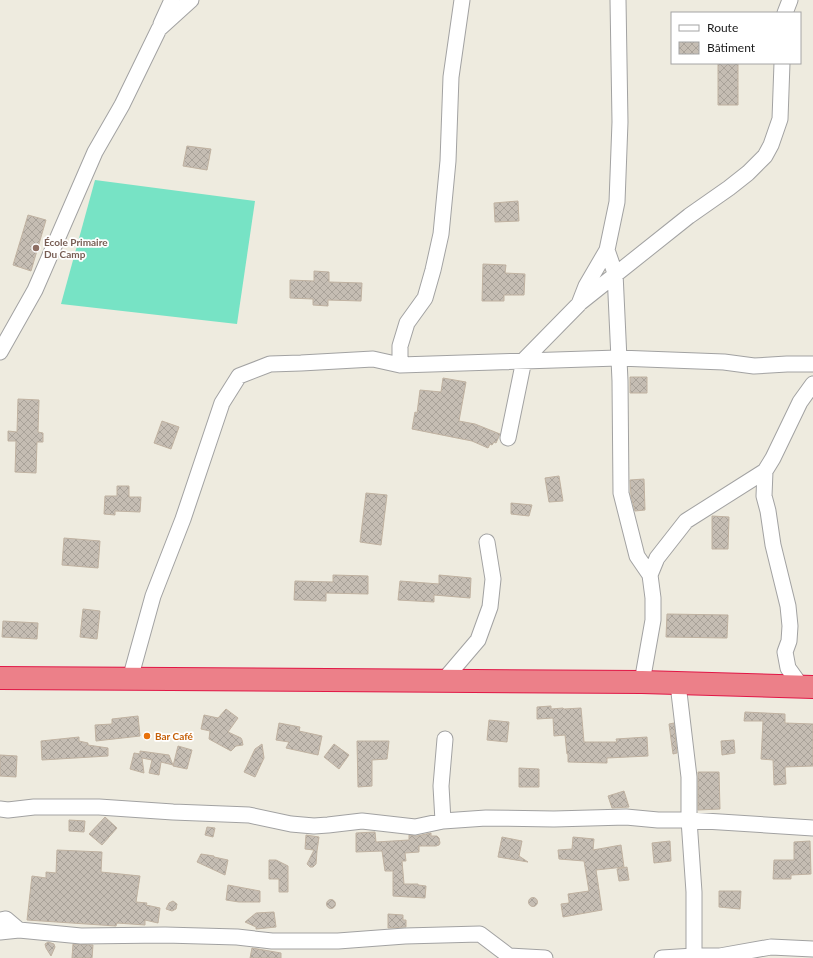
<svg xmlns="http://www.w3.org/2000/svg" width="813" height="958" font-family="Lato,sans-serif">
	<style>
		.pitch { fill: #77e3c5 }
		.building { fill: url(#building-cross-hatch); stroke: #c0b2a1 }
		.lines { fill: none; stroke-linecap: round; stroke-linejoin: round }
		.minor-casing { stroke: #a2a2a2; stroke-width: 17 }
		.highway-casing { stroke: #e11746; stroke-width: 24 }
		.minor { stroke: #fff; stroke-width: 15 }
		.highway { stroke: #ec8089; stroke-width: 22 }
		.education-dot { fill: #8d6e63; stroke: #fff; stroke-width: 1.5 }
		.food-dot { fill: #e8710a; stroke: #fff; stroke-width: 1.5 }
		.labels { text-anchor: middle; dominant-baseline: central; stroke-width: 3.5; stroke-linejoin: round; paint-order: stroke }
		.education-label { font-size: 10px; font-weight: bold; fill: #785e54; stroke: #fff; text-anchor: start }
		.food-label { font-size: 10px; font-weight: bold; fill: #c56008; stroke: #fff; text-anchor: start }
	</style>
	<defs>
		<pattern id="building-cross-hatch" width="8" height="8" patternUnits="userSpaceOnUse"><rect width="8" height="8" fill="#c5bdb3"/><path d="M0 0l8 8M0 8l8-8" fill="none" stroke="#a9a299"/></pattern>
	</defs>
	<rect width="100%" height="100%" fill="#eeebdf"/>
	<!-- pitch -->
	<path class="pitch" d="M95,180l160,21 -18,123 -176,-20z"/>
	<!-- building -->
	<path class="building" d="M718,63h20v42h-20z
		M187,146l24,3 -4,21 -24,-4z
		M518,201l1,20 -24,1 -1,-19z
		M28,215l18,5 -15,51 -18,-6z
		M483,264l23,1 -1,8 20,1 -1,21h-20v6h-22z
		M314,271l15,1v10l33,1 -1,18 -33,-1v6l-15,-1v-6l-23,-1v-18l24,1z
		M630,377h17v16h-17z
		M443,378l23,4 -7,39 16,3 25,10 -4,9 -2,-1 -2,3 -2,-1 -2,4 -16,-7 -60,-12 3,-17 2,1 3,-23 21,2z
		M18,399l21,1 -1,32 5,1v9h-6l-1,31 -21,-1 1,-31h-8v-10l9,1z
		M162,421l17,6 -8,22 -17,-6z
		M559,476l4,25 -14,1 -4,-24z
		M644,479l1,31 -10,1 -4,-15 -1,-16z
		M117,486h12v11h12l-1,15 -25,-1v4l-11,-1 1,-18h12z
		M366,493l21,2 -6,50 -21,-3z
		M511,503l21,2 -3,11 -18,-2z
		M712,516l17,1 -1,32h-16z
		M64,538l36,3 -2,27 -36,-3z
		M333,575l35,1v18l-42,-1v8l-32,-1 1,-19 38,1z
		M439,575l32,3 -1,20 -36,-3v7l-36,-2 2,-19 39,3z
		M83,609l17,2 -3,28 -17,-2z
		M667,614l61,1 -1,23 -61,-1z
		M3,621l35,2 -1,16 -35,-2z
		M551,706v3l12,-1 1,1 17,-1 3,34h33l-1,-3 31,-2 1,19 -41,2v5l-39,-1v-8h-1l-2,-19 -11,1 -1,-18 -16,1v-12z
		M226,709l12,9 -10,14 13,6 1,2 1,5 -7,1 -5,5 -22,-12 1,-8 -9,-2 3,-14 14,3z
		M745,712l40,2v9l28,1v42l-28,1 1,17 -12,1 -1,-25 -12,-1 2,-38h-19z
		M138,716l2,20 -44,5 -1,-16 17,-1v-5z
		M489,720l20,2 -2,20 -20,-2z
		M279,723l21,4 -1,4 23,5 -4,19 -32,-7 3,-6 -13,-2z
		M674,723l3,30 -4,1 -4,-30z
		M79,737v4l9,2v2l20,3v8l-66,4 -1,-19z
		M734,740l1,13 -13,2 -1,-14z
		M357,741h32l-2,18 -15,1v26l-14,1z
		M262,744l2,14 -9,19 -11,-5 11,-23z
		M334,744l15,11 -10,14 -15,-12z
		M178,746l14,4 -5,19 -14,-3z
		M140,751l29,4 4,10 -12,-3 -2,13 -10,-2 3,-13 -10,-2 2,15 -14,-4 4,-16 6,1z
		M0,755l17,1 -1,21 -16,-1z
		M519,768l20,1v18h-20z
		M698,772h21l1,37 -22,1z
		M624,791l5,16 -17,1 -4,-12z
		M105,817l12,11 -15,17 -13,-11z
		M69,820l16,1 -1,11 -15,-1z
		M207,827l8,1 -2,9 -8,-2z
		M375,832l1,10 33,-2v-5l8,1 14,-3v3h6l2,2 1,5 -1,2 -3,1h-17v6l-14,1 1,8h-4l2,23h14v1l8,1 -1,12 -32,-2v-25h-8l-3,-20 -26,1v-19z
		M306,835l13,2 -2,14 -1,13 -3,3h-3l-3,-3 7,-14 -9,-1z
		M502,837l20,4 -3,15 9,6 -30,-5z
		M573,837l21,2 -1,11 28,-5 3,22 -28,3 6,40 -39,7 -2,-13 8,-1v-2h1h-1l-1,-7 21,-3 -5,-30 -25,-2 -1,-9 14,-1z
		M670,841l1,20 -17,2 -2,-20z
		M810,841l1,33 -20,1v4h-18l1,-19h20v-18z
		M57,850l45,2 -1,20 39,4 -4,26 11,1 -1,2 14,3 -2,15 -13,-3v5l-28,-2 -1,3 -89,-6 5,-44 14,2v-6l10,1z
		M201,854l13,2v1l14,3 -3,15 -28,-13z
		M269,860h7l12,6v26h-9v-13h-10z
		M627,867l2,13 -10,1 -2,-12z
		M228,885l32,6v11h-21l-13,-2z
		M719,891h22l-1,18 -21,-2z
		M528.5 902a4.5 4.5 0 1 1 9 0a4.5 4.5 0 1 1-9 0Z
		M326.5 904a4.5 4.5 0 1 1 9 0a4.5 4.5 0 1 1-9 0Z
		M173,901l4,3 -1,5 -4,2 -6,-2 3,-6z
		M274,912l2,15 -20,2v-2l-11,-5 11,-9z
		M388,914l15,1v5h3v7l-18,1z
		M48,942l6,2 1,3 -4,9 -5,-8 -1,-4z
		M73,944l20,1 -1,13h-20z
		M252,948l29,5v5h-31z"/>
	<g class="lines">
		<!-- minor casing -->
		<g class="minor-casing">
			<path id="minor" d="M785,13l5,-13
				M161,24l11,-24
				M607,250l8,23 5,108 1,112 16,63 13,19 3,23v22l-11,62
				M581,302l108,-86 40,-28 19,-15 17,-17 6,-11 9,-26 2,-56
				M0,352l35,-62 60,-138 27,-47 37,-76 32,-29
				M400,365v-19l7,-23 18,-25 8,-28 8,-36 7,-73 3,-84 11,-77
				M508,438l16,-78 55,-56 7,-18 21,-36 10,-48 3,-80 -2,-122
				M765,471l-1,25 4,15 5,34 15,61 2,20 -1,15 -4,11 3,16 13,18
				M650,575l7,-17 29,-37 79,-50 8,-13 27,-56 13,-18
				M130,679l23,-83 30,-77 39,-116 17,-27 31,-12 31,-1 72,-4 27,6 218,-7 106,4 30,4 33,-2h26
				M443,681l35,-41 12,-33 3,-28 -6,-37
				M678,684l11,93v43l5,72v66
				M0,809l8,1 26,-3h65l74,5 76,3 42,9 23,2 14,-1 34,-4 53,6 28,-6 43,-3 68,1 72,-2 32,3h31l124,8
				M443,821l-2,-35 4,-47
				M0,920l6,-1 13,11
				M0,932l19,-2 62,6 84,-1 72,2 35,4h66l67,-5 75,-2 29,22 36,2
				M662,958l32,-2h26l51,-9 42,2"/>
		</g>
		<!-- highway casing -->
		<g class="highway-casing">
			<path id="highway" d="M0,678l642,4 171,5"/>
		</g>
		<!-- minor -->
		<use href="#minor" class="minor"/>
		<!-- highway -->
		<use href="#highway" class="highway"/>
	</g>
	<!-- markers -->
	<circle class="education-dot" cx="36" cy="248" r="4"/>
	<circle class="food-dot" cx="147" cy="736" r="4"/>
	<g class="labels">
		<!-- education labels -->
		<g class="education-label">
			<text x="44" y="242">École Primaire<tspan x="44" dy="12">Du Camp</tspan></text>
		</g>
		<!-- food labels -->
		<g class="food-label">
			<text x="155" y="736">Bar Café</text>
		</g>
	</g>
	<!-- legend -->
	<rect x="671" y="12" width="130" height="52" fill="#ffffff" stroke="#a4a4a4"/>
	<rect x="679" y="25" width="20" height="6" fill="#ffffff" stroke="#a4a4a4"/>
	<text x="707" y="32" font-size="12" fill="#1b1b1b">Route</text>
	<rect x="679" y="42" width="20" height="12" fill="url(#building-cross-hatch)" stroke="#a4a4a4"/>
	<text x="707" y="52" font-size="12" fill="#1b1b1b">Bâtiment</text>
</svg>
